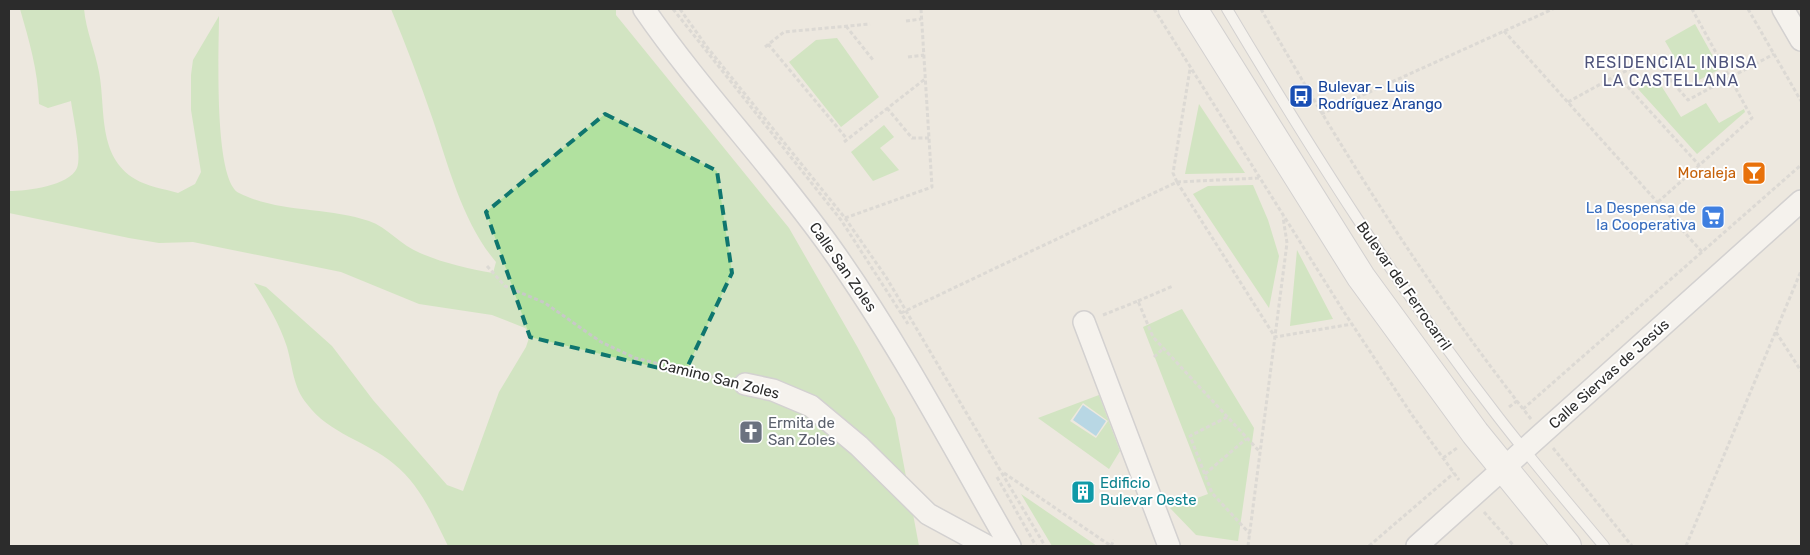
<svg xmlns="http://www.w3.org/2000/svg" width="1810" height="555" font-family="Rubik,sans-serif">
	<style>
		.green { fill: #b1e19f; fill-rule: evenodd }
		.water { fill: #78c4ea }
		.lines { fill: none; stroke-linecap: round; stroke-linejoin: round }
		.service-casing { stroke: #b3b5bf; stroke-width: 12 }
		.minor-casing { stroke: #b3b5bf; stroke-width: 24 }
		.secondary-casing { stroke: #b3b5bf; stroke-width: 30 }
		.path { stroke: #c8c8c8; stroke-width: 3; stroke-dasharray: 4 2.5; stroke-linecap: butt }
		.service { stroke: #fff; stroke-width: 10 }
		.minor { stroke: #fff; stroke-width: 21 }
		.secondary { stroke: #fff; stroke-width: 28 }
		.marked { fill: none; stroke: #0f766e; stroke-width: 4; stroke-dasharray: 10 6; stroke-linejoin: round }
		.labels { text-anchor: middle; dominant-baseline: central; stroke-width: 4; stroke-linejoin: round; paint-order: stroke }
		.transit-label { font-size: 15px; fill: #164399; stroke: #fff; text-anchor: start }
		.food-label { font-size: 15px; fill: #c56008; stroke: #fff; text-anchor: end }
		.shop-label { font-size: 15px; fill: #366cbe; stroke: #fff; text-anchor: end }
		.street-label { font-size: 15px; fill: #2c2c2c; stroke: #fff }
		.worship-label { font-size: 15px; fill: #5b616d; stroke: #fff; text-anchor: start }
		.culture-label { font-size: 15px; fill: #0d838f; stroke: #fff; text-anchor: start }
		.neighbourhood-label { font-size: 16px; letter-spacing: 1px; fill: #4e537b; stroke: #fff }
	</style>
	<rect width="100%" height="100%" fill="#ede8df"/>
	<!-- green -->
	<path class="green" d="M20,9h64c2,22 11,41 15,63 7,37 -2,84 36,107 11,7 29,10 43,14l17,-9 6,-12 -10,-62v-35l2,-15 26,-44c0,29 -6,164 20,177 40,20 89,14 130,28 18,6 33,25 51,32 23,10 49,16 73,20l3,-11c-33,-39 -47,-94 -63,-142 -13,-38 -27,-75 -42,-111h225v6l173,213 69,120 37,70 24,128h-471c-15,-30 -27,-60 -54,-82 -27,-23 -65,-30 -87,-60 -14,-17 -14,-36 -20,-57 -7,-22 -20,-44 -33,-64l12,4 66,59 41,54 74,85 16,6 36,-99 27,-45 4,-12 -5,-7 -33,-13 -73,-11 -78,-32 -148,-30 -34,1 -30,-5 -120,-25v-22c18,0 60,-5 68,-23 5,-14 -4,-51 -6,-67l-23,7 -9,-4c-1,-33 -10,-64 -19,-95z
		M1695,24l25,45 -21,11 -14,-25 -9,5 -11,-19z
		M837,38l42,59 -38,30 -52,-65 27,-22z
		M1657,79l24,38 25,-14 13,20 25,-14 1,3 -48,42 -59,-65z
		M1199,104l46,69 -60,1z
		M884,125l10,12 -14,11 19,22 -26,11 -22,-29z
		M1253,185l15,35 11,36 -10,52 -76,-114 15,-8z
		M1297,250l36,69 -43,7z
		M1182,309l72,119 -16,113 -42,-6 -26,-27 38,-14 -65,-167z
		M1099,395l21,56 -11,18 -71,-51zM1083,403l25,18 -12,17 -26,-17z
		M1021,494l76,52h-45z"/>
	<!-- water -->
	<path class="water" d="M1083,405l23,16 -10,15 -23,-16z"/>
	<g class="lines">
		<!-- service casing -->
		<g class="service-casing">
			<path id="service" d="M1227,9c84,141 171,279 272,409 34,44 70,86 105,128"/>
		</g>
		<!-- minor casing -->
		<g class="minor-casing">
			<path id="minor" d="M644,9c58,84 130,158 189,242 66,93 120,196 177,295
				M1783,9l18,31
				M1084,322l85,224
				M745,384l28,6 38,16 48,40 69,68 59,32
				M1417,546l384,-345"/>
		</g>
		<!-- secondary casing -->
		<g class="secondary-casing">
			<path id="secondary" d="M1193,9l168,268 114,156 92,113"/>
		</g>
		<!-- path -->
		<path class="path" d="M673,9l168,211 67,104
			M680,9l27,38 138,171 41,59 159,269
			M1154,9l190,303 68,103 47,65
			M1261,9c81,142 168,281 270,410
			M1748,9l53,92
			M906,21l15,-2
			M846,26l27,34
			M1504,31l198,221
			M768,44l79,95
			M765,47l19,-15 86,-8
			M908,57l16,-2
			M1617,75l35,-16 36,41 86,-46
			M1568,102l49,-27 82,90
			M887,108l25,30h17
			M1321,114l232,-105
			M844,142l81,-63
			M1177,182l98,155 77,-13
			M1177,182l83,-4
			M1658,202l94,-84 -60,-109
			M845,218l87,-31 -11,-178
			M487,266l18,20 40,17 56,39 34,16 91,22
			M1138,301l35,-15
			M901,313l276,-131 -4,-9 17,-104
			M1103,315l35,-14 15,36 107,115
			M1776,332l25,39
			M1154,357l10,-9
			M1509,407l8,-6
			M1523,409l278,-244
			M1227,417l-37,19 22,57 38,41
			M1553,448l79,98
			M1443,458l14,-10
			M1004,473l107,73
			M1205,474l41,-35
			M997,477l39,69
			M1484,512l30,34
			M1111,546l3,-6
			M1248,546l39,-303 -4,-26
			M1369,546l85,-73
			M1686,546l115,-275"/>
		<!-- service -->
		<use href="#service" class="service"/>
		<!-- minor -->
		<use href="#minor" class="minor"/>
		<!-- secondary -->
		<use href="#secondary" class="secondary"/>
	</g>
	<!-- marked area -->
	<path d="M0 0H1810V555H0ZM605,114l112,57 15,102 -48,101 -154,-37 -44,-125z" fill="#ede8df" fill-opacity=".55" fill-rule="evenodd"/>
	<path class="marked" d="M605,114l112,57 15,102 -48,101 -154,-37 -44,-125z"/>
	<!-- icons -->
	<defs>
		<g id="bus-square" transform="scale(1.25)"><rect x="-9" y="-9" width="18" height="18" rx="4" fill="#1a4fb4" stroke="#fff"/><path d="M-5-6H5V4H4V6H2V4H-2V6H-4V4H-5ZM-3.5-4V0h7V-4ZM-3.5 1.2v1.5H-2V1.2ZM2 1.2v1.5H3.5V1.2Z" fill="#fff"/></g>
		<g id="bar-square" transform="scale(1.25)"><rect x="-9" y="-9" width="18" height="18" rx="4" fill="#e8710a" stroke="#fff"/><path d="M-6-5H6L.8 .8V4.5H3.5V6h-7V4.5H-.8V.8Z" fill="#fff"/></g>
		<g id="supermarket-square" transform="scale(1.25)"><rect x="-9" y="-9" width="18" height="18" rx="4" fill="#3f7fe0" stroke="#fff"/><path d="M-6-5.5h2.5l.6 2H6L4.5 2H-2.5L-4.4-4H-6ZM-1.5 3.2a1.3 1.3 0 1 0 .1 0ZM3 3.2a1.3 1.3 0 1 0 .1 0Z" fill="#fff"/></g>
		<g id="church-square" transform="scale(1.25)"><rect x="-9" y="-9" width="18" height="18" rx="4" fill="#6b7280" stroke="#fff"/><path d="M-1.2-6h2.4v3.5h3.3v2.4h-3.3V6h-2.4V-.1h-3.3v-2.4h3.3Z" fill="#fff"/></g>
		<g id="building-square" transform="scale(1.25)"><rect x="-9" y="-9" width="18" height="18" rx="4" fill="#0f9aa8" stroke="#fff"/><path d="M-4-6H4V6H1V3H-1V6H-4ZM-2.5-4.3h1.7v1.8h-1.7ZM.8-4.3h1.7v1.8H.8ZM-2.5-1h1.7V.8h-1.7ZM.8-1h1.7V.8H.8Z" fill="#fff"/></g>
	</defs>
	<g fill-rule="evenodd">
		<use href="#bus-square" x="1301" y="96"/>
		<use href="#bar-square" x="1754" y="173"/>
		<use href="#supermarket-square" x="1713" y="217"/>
		<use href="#church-square" x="751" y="432"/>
		<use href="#building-square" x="1083" y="492"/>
	</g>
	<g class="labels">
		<!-- transit labels -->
		<g class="transit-label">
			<text x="1318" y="87">Bulevar – Luis<tspan x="1318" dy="17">Rodríguez Arango</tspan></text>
		</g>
		<!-- food labels -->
		<g class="food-label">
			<text x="1736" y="173">Moraleja</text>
		</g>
		<!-- shop labels -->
		<g class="shop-label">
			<text x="1696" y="208">La Despensa de<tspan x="1696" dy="17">la Cooperativa</tspan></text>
		</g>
		<!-- street labels -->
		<g class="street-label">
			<text transform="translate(843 267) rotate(55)">Calle San Zoles</text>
			<text transform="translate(1404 286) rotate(55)">Bulevar del Ferrocarril</text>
			<text transform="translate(1609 374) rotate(-42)">Calle Siervas de Jesús</text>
			<text transform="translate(719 379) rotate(14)">Camino San Zoles</text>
		</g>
		<!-- worship labels -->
		<g class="worship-label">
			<text x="768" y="423">Ermita de<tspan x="768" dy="17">San Zoles</tspan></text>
		</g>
		<!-- culture labels -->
		<g class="culture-label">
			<text x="1100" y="483">Edificio<tspan x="1100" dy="17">Bulevar Oeste</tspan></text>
		</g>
		<!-- neighbourhood labels -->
		<g class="neighbourhood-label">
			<text x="1671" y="62">RESIDENCIAL INBISA<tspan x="1671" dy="18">LA CASTELLANA</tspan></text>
		</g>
	</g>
	<!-- border -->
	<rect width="1810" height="555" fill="none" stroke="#2c2c2c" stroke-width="20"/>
</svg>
